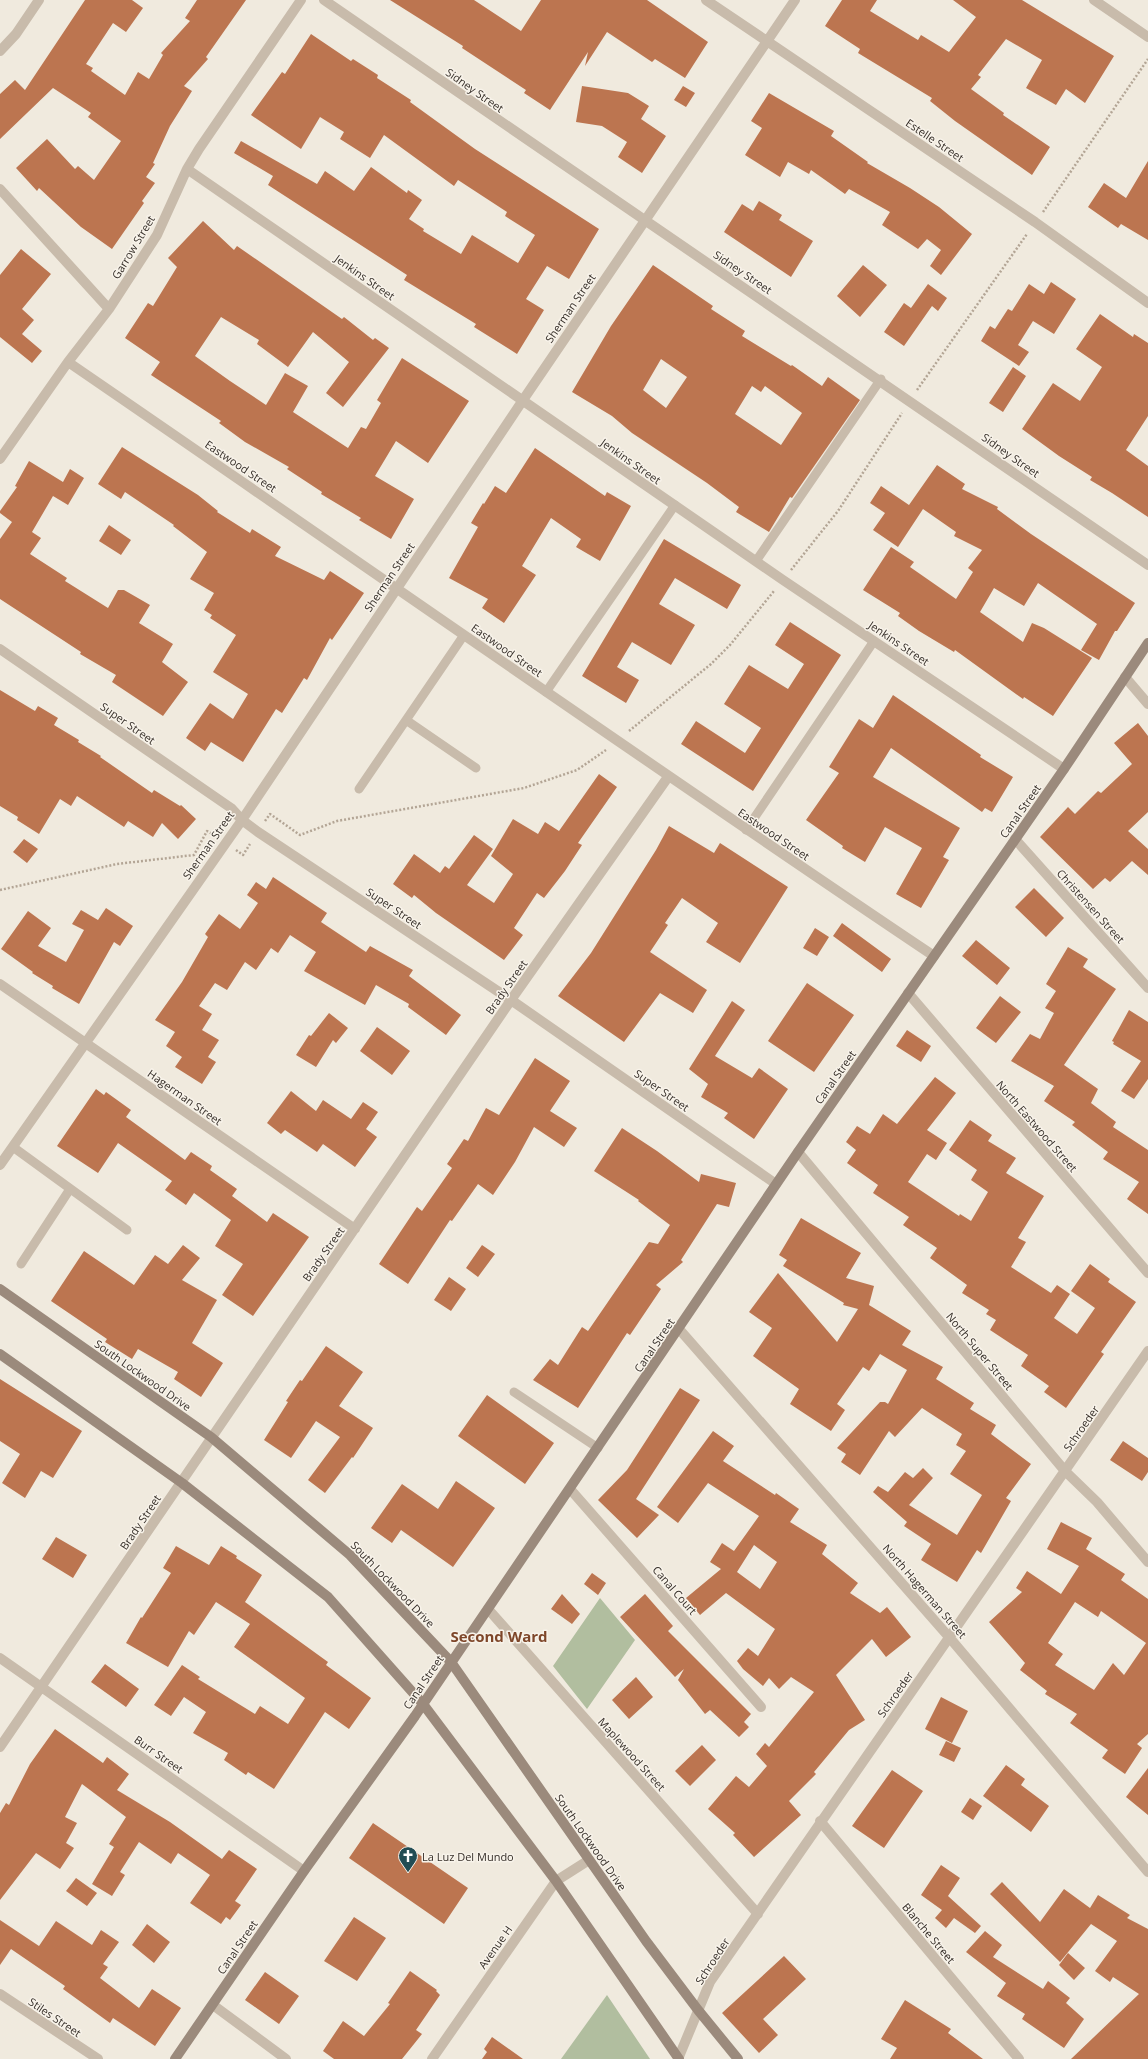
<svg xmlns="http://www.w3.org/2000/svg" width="1148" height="2059" font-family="'Open Sans',sans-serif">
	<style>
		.green { fill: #b1be9f }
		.building { fill: #bc7550; fill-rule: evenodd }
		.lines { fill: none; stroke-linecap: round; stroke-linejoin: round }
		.path { stroke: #b3a595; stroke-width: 2.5; stroke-dasharray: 2 2; stroke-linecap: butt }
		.lane { stroke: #c8bbab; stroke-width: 9 }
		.street { stroke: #c8bbab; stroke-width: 10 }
		.secondary { stroke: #9b8a7c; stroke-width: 10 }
		.labels { text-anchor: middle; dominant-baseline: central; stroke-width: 3; stroke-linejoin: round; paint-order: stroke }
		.street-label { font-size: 11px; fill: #362f29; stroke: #f8f3ea }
		.poi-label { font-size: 11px; fill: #362f29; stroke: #f8f3ea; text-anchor: start }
		.district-label { font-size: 15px; font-weight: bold; fill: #7e4629; stroke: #f8f3ea }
	</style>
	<rect width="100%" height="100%" fill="#f0eade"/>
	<!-- green -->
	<path class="green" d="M600,1598l35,42 -48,69 -34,-43z
		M607,1995l43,64h-89z"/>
	<!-- building -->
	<path class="building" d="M85,0h47l11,8 -17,24 -13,-9 -27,41 7,4 -2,3 34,24 13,-23 11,7 14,-24 -2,-2 29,-32 -5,-3 12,-18h49l-40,57 2,2 -24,27 8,5 -22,35 -17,37 2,1 -9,13 9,6 -13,18 2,2 -32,46 -31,-22 -42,-39 -2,3 -21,-23 31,-29 28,30 3,-3 16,14 27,-39 -33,-24 3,-4 -38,-25 -53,51v-45l15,-14 10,10z
		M390,0h84l47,31 20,-31h106l61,42 -23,36 -30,-19 -3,3 -45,-30 -22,34 3,-14 -38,58 -26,-17 2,-3 -64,-42 1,-2z
		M842,0h35l-7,11 48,29 3,-5 28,17 27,-35 -23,-17h69l92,56 -29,47 -19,-14 -10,16 -30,-17 16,-28 -36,-21 -28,36 3,2 -10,12 33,24 -1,2 47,32 -18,28 -77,-54 -25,-20 2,-3 -74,-45 2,-4 -35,-23z
		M311,34l40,27 2,-2 25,16 -1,3 34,22 -1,2 65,47 124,80 -30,50 -22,-13 -21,33 18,11 -27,44 -43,-27 2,-3 -72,-44 3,-5 -139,-90 5,-9 -39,-23 7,-12 76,43 8,-13 29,20 17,-24 36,26 1,-3 14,10 -13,19 15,10 -1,2 38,23 11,-19 46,28 17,-28 -30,-19 2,-4 -49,-32 -4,6 -70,-51 -14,23 -30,-19 4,-7 -24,-15 -19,32 -50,-34 31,-43 3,2z
		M582,86l46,7 21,13 -8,13 25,17 -24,37 -24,-16 9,-15 -25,-16 -26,-4z
		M683,86l12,7 -9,14 -12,-7z
		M769,93l65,38 -3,5 37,26 -1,1 43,25 29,19 33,27 -31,41 -11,-9 11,-16 -14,-11 -9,10 -36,-24 8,-13 -41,-23 -4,5 -34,-24 -2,4 -21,-12 -8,15 -35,-22 17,-27 -11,-7z
		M1148,161v79l-27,-16 -3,4 -30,-21 16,-24 22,15z
		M759,201l23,14 -3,5 34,21 -22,36 -67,-45 18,-28 11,7z
		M203,221l31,29 3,-4 105,73 2,-2 29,23 2,-2 14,10 -46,59 -17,-14 23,-31 -36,-30 -25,35 -31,-23 2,-4 -38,-23 -26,39 35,25 36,24 19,-32 23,13 -15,26 55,36 13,-21 5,2 15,-26 -4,-3 25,-42 67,43 -41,62 -32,-22 -21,35 39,23 -23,40 -32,-19 2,-2 -40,-24 1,-2 -35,-23 2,-2 -44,-25 -26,-19 2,-2 -70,-46 9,-13 -35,-24 23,-35 5,3 24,-39 -9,-9z
		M21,249l30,25 -29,35 12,11 -12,14 20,17 -10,12 -32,-26v-62z
		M653,265l60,41 -2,3 34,22 -3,5 49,30 1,-1 30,21 6,-9 32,23 -68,98 -2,-1 -21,35 -33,-20 3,-5 -32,-24 -75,-50 -20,-17 -40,-24 39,-66zM661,359l26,18 -21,31 -23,-18zM752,386l9,6 4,-6 37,27 -21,32 -46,-31z
		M863,265l24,20 -27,32 -23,-21z
		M1051,282l25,17 -22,35 -21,-13 -15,24 11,7 -10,14 -38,-25 9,-15 5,3 13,-20 4,2 17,-27 15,10z
		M928,284l19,14 -9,13 -6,-5 -28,40 -20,-14 20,-29 7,5z
		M1100,314l33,23 1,-3 14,9v73l-22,34 22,16v51l-36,-24 -22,-13 2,-3 -33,-21 -37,-27 31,-46 27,18 22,-34 -26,-18z
		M1013,367l13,9 -23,36 -14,-9z
		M122,447l76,48 20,16 -1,1 33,21 2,-4 29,18 -6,9 49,24 6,-9 34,22 -32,47 -2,-2 -23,42 -3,-2 -22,35 -6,-4 -33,53 -32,-20 -6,9 -19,-13 24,-35 23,16 15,-25 -35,-22 23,-37 -26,-17 2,-3 -8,-5 10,-17 -24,-14 17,-27 -34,-26 1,-1 -49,-33 -4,7 -23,-15z
		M535,448l70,48 2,-4 24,14 -31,55 -24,-14 5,-8 -30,-21 -29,48 14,9 -32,48 -22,-15 6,-9 -39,-21 29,-51 -7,-4 12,-20 1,1 11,-18 11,7z
		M29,461l34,21 7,-13 14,9 -16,27 -15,-9 -21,36 9,6 -11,16 37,24 -2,3 43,27 10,-18h6l26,15 -11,18 34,21 -11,18 26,20 -25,34 -51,-34 4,-7 -36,-21 1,-2 -81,-53v-60l12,-17 -12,-9v-2l17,-24 -2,-1z
		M937,465l28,19 -3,5 36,18 -1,2 34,25 104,69 -18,28h-2l-16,29 -18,-10 16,-26 -59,-41 -14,23 -30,-18 -14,24 43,30 9,-19 12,5 48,30 -39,58 -29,-19 -1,2 -68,-49 -1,2 -35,-21 -21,-15 2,-3 -37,-23 28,-43 23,15 -4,5 46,32 17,-27 -5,-4 14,-18 -28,-14 2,-4 -33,-23 -25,38 -25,-17 12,-17 -15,-10 11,-17 28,19z
		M109,525l22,15 -10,15 -22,-14z
		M664,539l77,46 -14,24 -52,-31 -16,26 36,21 -24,40 -39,-23 -15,25 22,13 -13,23 -44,-27z
		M790,622l51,33 -88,136 -72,-47 15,-23 49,32 16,-25 -37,-24 25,-39 39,24 16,-25 -29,-19z
		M0,690l35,21 3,-5 20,12 -4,7 25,15 -1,2 23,14 -1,1 52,36 2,-3 26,16 1,-1 15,14 -18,20 -16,-16 -9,14 -25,-16 -4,6 -47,-31 -6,10 -11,-7 -21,35 -22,-14 1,-3 -18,-11z
		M893,695l88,60 -1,2 33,20 -21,35 -7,-4 -3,4 -91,-64 -18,29 87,51 -17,29 6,3 -28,48 -25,-14 26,-46 -37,-21 -20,35 -23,-14 1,-2 -37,-26 33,-47 -10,-6 30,-48 14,9z
		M1138,723l10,13v76l-20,19 20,18v26l-16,-14 -22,21 -5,-4 -12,11 -53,-52 28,-30 7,7 23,-23 3,2 31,-29 -18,-21z
		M599,774l18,13 -39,56 4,2 -17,26 -21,27 -7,-5 -23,35 9,7 -19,25 -68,-47 -22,-18 -2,3 -19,-14 21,-30 26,19 5,-7 4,3 25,-34 19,14 -26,36 27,18 19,-29 -22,-18 22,-37 25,15 7,-12 14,9z
		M669,826l45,27 6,-10 68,44 -48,76 -34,-21 12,-19 -36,-25 -17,25 3,2 -18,27 57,38 -14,23 -33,-20 -36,49 -66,-46 33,-43 65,-103z
		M24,839l14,10 -11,14 -14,-11z
		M273,877l54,36 -6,9 45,30 4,-6 43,24 -4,6 52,39 -15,20 -38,-28 1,-3 -33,-19 -11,20 -61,-34 12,-19 -26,-17 -12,18 -7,-5 -15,22 -11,-8 -18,28 -12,-7 -16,23 13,8 -10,16 17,10 -11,17 8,5 -14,22 -27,-17 7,-10 -16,-11 9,-14 -20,-12 27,-38 26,-45 -3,-3 14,-20 21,15 18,-26 -11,-8 9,-13 10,7z
		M1034,888l30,30 -18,19 -31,-30z
		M106,908l27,18 -13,20 -6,-4 -35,62 -27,-16 1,-2 -21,-13 1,-1 -32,-23 27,-38 23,17 -13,18 28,16 18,-32 -12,-6 9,-14 17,10z
		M842,923l49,36 -9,13 -49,-36z
		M815,928l14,9 -12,19 -14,-8z
		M976,940l34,28 -13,17 -35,-29z
		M1068,947l20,12 -5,8 33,22 -52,76 34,24 -7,14 25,19 -3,5 35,23v64l-21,-15 12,-17 -36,-23 5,-7 -36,-27 3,-3 -31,-21 10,-15 -43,-25 19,-27 10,5 14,-26 -9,-5 11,-17 -10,-7z
		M807,983l47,32 -40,57 -46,-31z
		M1000,996l21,16 -25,31 -20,-15z
		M732,1001l13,9 -30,46 37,22 7,-10 29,21 -34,50 -30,-21 4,-5 -27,-16 7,-13 -19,-15z
		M1129,1010l19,12v57l-14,20 -13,-8 20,-30 -28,-17 1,-2 -2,-1z
		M329,1013l19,15 -12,15 -3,-3 -17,27 -20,-12 13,-20 2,1z
		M377,1027l33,24 -18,24 -32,-24z
		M907,1030l24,16 -10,16 -25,-16z
		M535,1058l35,23 -20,30 27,17 -13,19 -30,-20 -19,35 -22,33 -15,-11 -26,37 -2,-1 -42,64 -29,-20 38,-57 5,4 30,-43 -5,-4 17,-25 4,2 18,-33 13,7z
		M935,1077l21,16 -29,37 20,13 -11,17 -9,-6 -19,28 51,34 1,-2 11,7 17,-29 -17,-12 6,-10 -28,-20 21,-30 22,15 -4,6 28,17 -10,15 38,23 -26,42 8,4 -15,25 40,26 6,-8 13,9 -16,24 23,16 18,-26 -24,-17 19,-27 20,15 -2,3 28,20 -35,50 3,2 -38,54 -22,-16 5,-6 -28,-20 7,-11 -38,-25 6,-10 -10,-6 3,-4 -27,-17 5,-8 -37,-27 7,-10 -34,-23 6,-8 -36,-24 5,-8 -31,-22 9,-13 -10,-8 11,-16 13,8 13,-20 14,10z
		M96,1089l8,6 2,-3 25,18 -5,7 59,43 6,-8 21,14 -2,4 27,19 -5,7 35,26 6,-9 36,24 -56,79 -31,-21 21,-31 -28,-18 16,-26 -37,-27 -8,12 -21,-15 7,-9 -54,-38 -20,30 -41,-27z
		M291,1091l25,20 7,-11 28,19 12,-17 15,10 -12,17 11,8 -22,30 -32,-23 -6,8 -32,-22 -4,4 -14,-11z
		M622,1128l35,23 42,31 2,-8 35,9 -7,24 -12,-3 -36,56 2,2 -27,23 5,4 -31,46 -3,-2 -49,75 -45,-28 17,-21 8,6 24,-38 6,4 61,-89 9,2 12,-19 -32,-24 1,-1 -45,-29z
		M801,1218l60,35 -15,25 28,8 -5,19 42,26 -9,14 41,22 -7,12 38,24 -4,6 26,16 -5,9 40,30 -25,34 5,3 -30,52 -4,-3 -20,32 -36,-22 10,-16 -27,-18 3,-4 -34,-30 5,-6 10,6 17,-20 8,6 10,-10 10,10 -24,27 48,30 25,-40 -32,-21 16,-23 -10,-6 6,-11 -40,-26 -27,29 -6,-6 -29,44 -19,-13 5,-8 -9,-6 43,-46h5l3,2 19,-34 -27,-16 -11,17 -6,-4 -26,37 8,6 -14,21 -41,-27 9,-15 -46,-33 19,-28 -23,-16 29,-39 59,69 21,-33 -15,-4 1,-2 -61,-37 4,-6 -8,-5z
		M183,1245l17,13 -18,22 35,20 -25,43 31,20 -22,34 -27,-18 4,-7 -40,-23 -6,10 -27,-17 2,-3 -56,-38 33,-50 50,34 21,-30 13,9z
		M482,1245l13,9 -17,23 -12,-9z
		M449,1277l17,12 -15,22 -17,-11z
		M326,1346l37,26 -24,34 34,22 -20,30 -1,-1 -27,36 -17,-13 32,-43 -24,-16 -25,37 -27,-18 24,-38 -2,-1 14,-21 2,1z
		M0,1379l82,52 -29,47 -12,-7 -16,27 -23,-15 18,-29 -20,-13z
		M680,1388l20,12 -64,99 23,16 -22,23 -39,-38 29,-30z
		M487,1395l67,48 -29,41 -67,-48z
		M713,1431l21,15 -11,15 52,34 1,-2 23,16 -9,13 37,23 -5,9 36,29 -8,10 30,20 7,-6 24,30 -25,20 -14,-18 -36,36 29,45 -16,10 -35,42 2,2 -27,27 12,14 -47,42 -21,-22 2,-2 -27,-24 28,-33 13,11 18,-21 -11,-12 9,-11 4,4 45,-55 -23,-15 -12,12 -10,-11 -6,8 -20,-17 -6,-8 11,-13 10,8 17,-27 -49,-36 -26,22 -14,-17 35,-29 -11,-7 12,-19 12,8 25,-35 -51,-33 -30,40 -21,-16zM754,1545l23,17 -17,27 -23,-17z
		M1123,1441l25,17v14l-6,9 -32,-21z
		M456,1481l39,27 -42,59 -52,-37 -9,13 -21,-15 31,-44 36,25z
		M1061,1522l31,16 -6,11 39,25 -4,6 27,19v135l-11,10 5,4 -17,26 -23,-16 6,-8 -38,-27 7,-9 -32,-20 2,-3 -27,-21 5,-7 -36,-41 33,-30 -6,-4 11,-17 34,23 18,-28 -32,-17zM1075,1602l23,15 3,-6 45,32 -22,32 -11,-12 -19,27 -39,-25 8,-11 -15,-11z
		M56,1537l31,18 -14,23 -31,-19z
		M176,1546l33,19 12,-19 16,10 -1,2 26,17 -17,27 83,60 -2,3 45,33 -22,31 -24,-17 -51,77 -26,-17 -2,3 -22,-15 4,-7 -35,-20 13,-21 -22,-15 -13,19 -17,-11 28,-40 18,12 -2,2 57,35 5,-8 28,18 17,-26 -71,-51 16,-23 -34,-22 -22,33 -5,-4 -21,36 -42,-24 15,-26 1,1 29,-45 -8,-5z
		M592,1573l14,10 -8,12 -14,-11z
		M562,1594l18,20 -8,10 -21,-15z
		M645,1594l28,32 -5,5 83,83 -7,8 5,5 -10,10 -29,-27 -5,4 -27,-34 6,-11 -9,8 -55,-60z
		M105,1664l34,25 -13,18 -35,-25z
		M636,1677l17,20 -24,22 -17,-19z
		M941,1697l27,14 -16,32 -27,-14z
		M55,1729l48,34 4,-6 22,17 -12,16 53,32 52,37 7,-9 28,19 -22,32 6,4 -11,15 -4,-3 -5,7 -31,-21 20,-28 -32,-22 -7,11 -32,-22 -19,30 5,3 -13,21 -20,-12 22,-37 -5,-3 17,-27 -44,-33 -17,33 12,6 -11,20 8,5 -14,21 -24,-16 -36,47v-87l6,-10 3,2 21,-41z
		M946,1741l15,7 -7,14 -15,-7z
		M702,1745l14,15 -26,26 -15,-15z
		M1006,1765l19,14 -4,6 28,21 -18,26 -48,-36z
		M1148,1768v47l-22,-18z
		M892,1770l31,21 -39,57 -32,-22z
		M970,1798l12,8 -9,14 -12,-8z
		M373,1823l95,65 -24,36 -95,-66z
		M941,1865l19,13 -12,18 33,30 -6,7 -21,-15 -8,10 -11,-10 7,-8 -21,-15z
		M76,1878l21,15 -10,13 -21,-15z
		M1002,1882l38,40 24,-33 26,19 8,-13 32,20 -3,3 21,11v130h-77l68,-65 -26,-17 -3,5 -15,-11 22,-30 -26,-17 -31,38 -70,-68z
		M354,1917l32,21 -29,43 -33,-20z
		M0,1920l39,26 17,-25 36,24 9,-15 18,12 -16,22 5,3 -8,11 39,30 13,-19 29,19 -26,38 -42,-28 -3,5 -47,-34 2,-3 -54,-37 -11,16z
		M147,1924l23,18 -16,21 -22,-18z
		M985,1931l17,14 -9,12 50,32 5,-8 22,17 -4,5 18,16 -20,29 -42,-29 3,-5 -28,-18 9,-13 -40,-31z
		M1068,1953l17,15 -11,12 -15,-15z
		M784,1956l22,23 -43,40 15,16 -19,18 -37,-40z
		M410,1971l27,19 -1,1 4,4 -24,35 6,4 -20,25h-68l-11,-8 20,-30 21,15 26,-32 -2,-1z
		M265,1972l34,24 -20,28 -34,-24z
		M905,2000l46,29 -3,4 35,26h-93l7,-11 -16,-9z
		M492,2037l31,22h-41l5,-7 -3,-3z"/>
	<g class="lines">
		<!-- path -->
		<path class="path" d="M1043,212l105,-153
			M917,390l110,-156
			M791,570l47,-59 64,-98
			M629,731l82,-67 19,-19 44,-54
			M265,821l5,-7 30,21 37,-14 187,-33 53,-18 29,-20
			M236,850l7,5 7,-11
			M0,890l117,-26 77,-9 13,-24 7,4"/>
		<!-- lane -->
		<path class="lane" d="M756,561l125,-182
			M546,692l129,-187
			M406,720l70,48
			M359,789l105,-154
			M746,830l128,-189
			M13,1147l114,83
			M21,1264l49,-75
			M514,1392l84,56"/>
		<!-- street -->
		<path class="street" d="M324,0c274,189 550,375 824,565
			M706,0l329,222 113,81
			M1094,0l54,37
			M0,51l16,-17 23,-34
			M187,169l596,411 281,189
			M0,189l109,120
			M68,362c289,198 575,399 866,594
			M0,459l68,-97 41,-53 48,-74 30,-66 12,-20 102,-149
			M0,649l231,159 11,12 16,12 253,168 265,184
			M1125,677l23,27
			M1015,839l133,149
			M0,984l355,245
			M908,993l240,280
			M798,1152l267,319 32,31 51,60
			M0,1165l242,-345 281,-420 272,-400
			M679,1329l270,308 199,235
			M570,1489l191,218
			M488,1609l270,305
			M0,1658l304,213
			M0,1747l511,-747 157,-223
			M820,1821l199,238
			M0,1994l98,65
			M213,2005l73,54
			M432,2059l124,-178 33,-21
			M678,2059l32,-77 438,-631"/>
		<!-- secondary -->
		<path class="secondary" d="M0,1289l211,148 139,118 101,107 195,279 52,69 40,49
			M0,1354l182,129 146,114 95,107 133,177 123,178
			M175,2059l129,-188 111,-155 383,-564 266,-383 84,-126"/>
	</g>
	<!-- icons -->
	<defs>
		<g id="church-pin" transform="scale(1)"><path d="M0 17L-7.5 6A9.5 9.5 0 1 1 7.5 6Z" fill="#224c54" stroke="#f8f3ea"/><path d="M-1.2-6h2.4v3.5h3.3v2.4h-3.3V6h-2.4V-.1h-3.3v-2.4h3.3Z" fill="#fff"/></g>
	</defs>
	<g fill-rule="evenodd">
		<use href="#church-pin" x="408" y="1856"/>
	</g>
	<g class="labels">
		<!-- street labels -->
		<g class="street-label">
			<text transform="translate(475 90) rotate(35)">Sidney Street</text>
			<text transform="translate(935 140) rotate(34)">Estelle Street</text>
			<text transform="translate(133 247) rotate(-59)">Garrow Street</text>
			<text transform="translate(743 272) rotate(34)">Sidney Street</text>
			<text transform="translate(365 277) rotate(35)">Jenkins Street</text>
			<text transform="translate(570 308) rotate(-56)">Sherman Street</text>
			<text transform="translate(1011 455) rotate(35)">Sidney Street</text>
			<text transform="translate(631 461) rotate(35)">Jenkins Street</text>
			<text transform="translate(241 466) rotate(34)">Eastwood Street</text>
			<text transform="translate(389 577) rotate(-56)">Sherman Street</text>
			<text transform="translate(899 643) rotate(34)">Jenkins Street</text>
			<text transform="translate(507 650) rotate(35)">Eastwood Street</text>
			<text transform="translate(128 723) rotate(35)">Super Street</text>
			<text transform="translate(1020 811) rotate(-55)">Canal Street</text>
			<text transform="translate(774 834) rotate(34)">Eastwood Street</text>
			<text transform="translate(208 845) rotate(-55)">Sherman Street</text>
			<text transform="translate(1091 906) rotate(48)">Christensen Street</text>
			<text transform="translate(394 908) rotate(34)">Super Street</text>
			<text transform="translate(506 987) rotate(-55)">Brady Street</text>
			<text transform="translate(835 1077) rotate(-55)">Canal Street</text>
			<text transform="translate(662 1090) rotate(35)">Super Street</text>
			<text transform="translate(185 1097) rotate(35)">Hagerman Street</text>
			<text transform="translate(1037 1126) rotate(49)">North Eastwood Street</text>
			<text transform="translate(323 1254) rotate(-55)">Brady Street</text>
			<text transform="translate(654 1345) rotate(-56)">Canal Street</text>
			<text transform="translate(980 1351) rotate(50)">North Super Street</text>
			<text transform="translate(143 1375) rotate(35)">South Lockwood Drive</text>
			<text transform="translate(1081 1428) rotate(-55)">Schroeder</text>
			<text transform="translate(140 1522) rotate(-56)">Brady Street</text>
			<text transform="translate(393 1584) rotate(46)">South Lockwood Drive</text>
			<text transform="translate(675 1590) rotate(49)">Canal Court</text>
			<text transform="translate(925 1591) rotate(49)">North Hagerman Street</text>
			<text transform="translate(423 1682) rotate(-56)">Canal Street</text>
			<text transform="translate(895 1694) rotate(-55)">Schroeder</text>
			<text transform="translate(159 1754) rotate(35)">Burr Street</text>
			<text transform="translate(632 1754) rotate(48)">Maplewood Street</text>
			<text transform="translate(591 1842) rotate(55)">South Lockwood Drive</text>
			<text transform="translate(929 1933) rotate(50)">Blanche Street</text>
			<text transform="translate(237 1947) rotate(-56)">Canal Street</text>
			<text transform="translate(495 1947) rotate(-55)">Avenue H</text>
			<text transform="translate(712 1961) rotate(-57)">Schroeder</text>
			<text transform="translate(55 2017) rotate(34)">Stiles Street</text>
		</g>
		<!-- poi labels -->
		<g class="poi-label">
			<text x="422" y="1856">La Luz Del Mundo</text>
		</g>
		<!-- district labels -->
		<g class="district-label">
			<text x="499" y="1636">Second Ward</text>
		</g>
	</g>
</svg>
